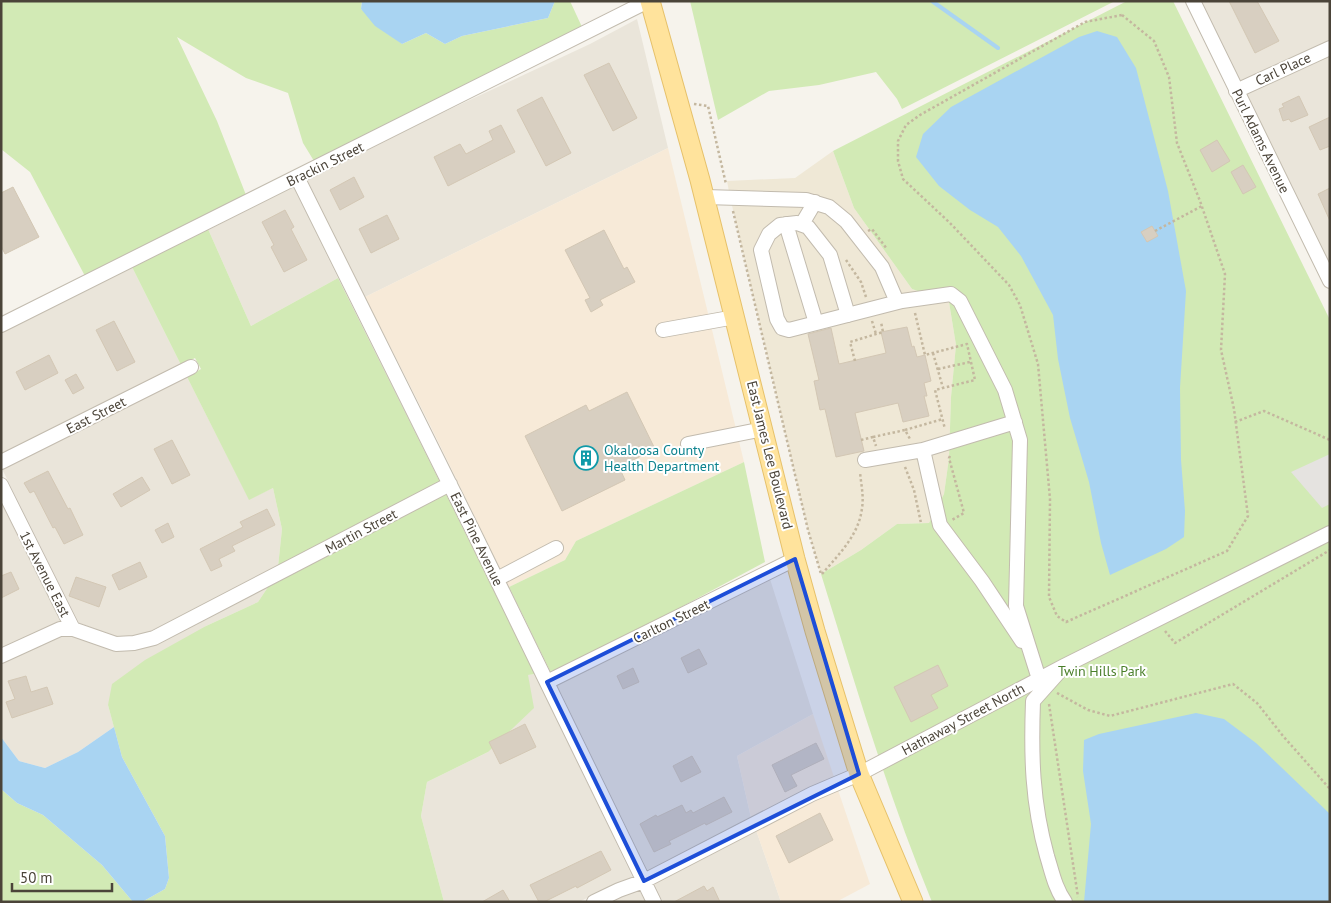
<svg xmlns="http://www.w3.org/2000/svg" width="1331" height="903" font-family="'PT Sans',sans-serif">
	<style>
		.residential { fill: #eae5da }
		.commercial { fill: #f7ead8 }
		.education { fill: #efe8d6 }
		.green { fill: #d2eab5 }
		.parking { fill: #e5e3e0 }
		.water { fill: #a9d4f2 }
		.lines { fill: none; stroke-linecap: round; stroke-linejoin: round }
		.stream { stroke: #a9d4f2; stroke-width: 4 }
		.building { fill: #d8cfc1; stroke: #d3c7b4 }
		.minor-casing { stroke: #c2bbae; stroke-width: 16 }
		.major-casing { stroke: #e6c16a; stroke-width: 21 }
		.path { stroke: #c4b79f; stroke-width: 2.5; stroke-dasharray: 2.5 2.5; stroke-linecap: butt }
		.minor { stroke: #fff; stroke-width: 14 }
		.major { stroke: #ffe39c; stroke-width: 19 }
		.marked { fill: #1d4ed8; fill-opacity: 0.2; stroke: #1d4ed8; stroke-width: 4; stroke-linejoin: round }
		.labels { text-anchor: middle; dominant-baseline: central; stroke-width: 4; stroke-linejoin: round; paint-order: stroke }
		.street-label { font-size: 14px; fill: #4b4439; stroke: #fff }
		.culture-label { font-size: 14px; fill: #0d838f; stroke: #fff; text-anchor: start }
		.park-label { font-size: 14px; fill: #4a7f2a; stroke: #fff }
	</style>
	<rect width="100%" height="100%" fill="#f6f3ec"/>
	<!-- residential -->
	<path class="residential" d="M1201,1h129v39l-90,42z
		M637,19l31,129 -303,149 -58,-117 122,-61 161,-75z
		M1330,55v209l-84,-170z
		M293,187l45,91 -87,48 -43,-97z
		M132,267l49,98 -180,90v-122z
		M187,377l62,122 24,-11 9,41 -4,38 -81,42 -53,25 -11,2 -15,1 -36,-13 -3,-1 -77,-154z
		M1,502l60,120 -60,27z
		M770,579l43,135 -76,42 14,62 -103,53 -91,-186z
		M268,587l-10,15 -52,24 -98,79 6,22 -36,25 -33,16 -26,-7 -18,-24v-73l61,-28h9l43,15 19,-1 13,-2 57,-27z
		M535,674l98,204 -16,5 -38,19h-135l-23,-86 6,-34 61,-30 40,-77z
		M756,830l25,72h-118l-9,-19z
		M639,890l7,12h-37l13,-6z"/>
	<!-- commercial -->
	<path class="commercial" d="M668,148l76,314 -168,79 -11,19 -56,27 -79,-162 -65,-128z
		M813,714l21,63 -25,11 -58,30 -14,-62z
		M838,790l32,94 -34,18h-55l-25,-72z"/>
	<!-- education -->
	<path class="education" d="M833,151l21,57 58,81 37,13 7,43 -5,52 -2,61 -5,36 -15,29 -32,1 -36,26 -40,24 -13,-44 -78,-333 -3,-16 68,-3z"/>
	<!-- green -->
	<path class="green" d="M1,1h361l-1,8 41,35 24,-11 19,11 17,-8 86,-18 7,-17h15l12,26 -268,134 -11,-18 -15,-50 -42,-15 -69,-41 40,84 29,74 -161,81 -55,-104 -29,-23z
		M690,1h425l-213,108 -5,-10 -21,-27 -57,13 -50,6 -51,29z
		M1127,1h46l157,319v582h-398c-44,-107 -77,-218 -111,-328l40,-24 36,-26 32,-1 15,-29 5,-36 2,-61 5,-52 -7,-43 -37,-13 -58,-81 -21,-57z
		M208,229l43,97 87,-48 102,204 -162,85 4,-38 -9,-41 -24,12 -62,-123 14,-8 -6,-11 -14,7 -49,-98z
		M744,462l21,100 -108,58 -100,50 -7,1 -41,-84 56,-27 11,-19z
		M446,494l89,180 -7,1 6,33 -46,44 -61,30 -6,34 23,86h-302l23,-13 4,-11 -4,-42 -43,-79 -14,-52 4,-21 33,-24 61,-34 52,-24 10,-15z
		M1,789l16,14 26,12 59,50 31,37h-132z"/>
	<!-- parking -->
	<path class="parking" d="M1330,454v50l-8,4 -31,-36z"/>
	<!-- water -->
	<path class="water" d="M362,1h193l-7,17 -86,18 -17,8 -19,-11 -24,11 -27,-18 -14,-17z
		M1097,31l20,6 19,31 32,123 18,100 -6,97 1,72 4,51 -1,26 -18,12 -56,26 -9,-32 -12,-61 -19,-64 -12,-59 -5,-44 -32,-59 -23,-29 -28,-17 -31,-24 -23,-29 7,-23 28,-27 128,-70z
		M1196,713l28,6 32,24 74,71v88h-246l7,-78 -8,-53 1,-31 15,-6z
		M114,727l8,30 43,79 4,42 -4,11 -23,13h-9l-31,-37 -59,-50 -26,-12 -16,-14v-52l18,24 26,7 33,-16z"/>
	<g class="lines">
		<!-- stream -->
		<path class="stream" d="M932,1l66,47"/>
	</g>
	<!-- building -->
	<path class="building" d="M1229,1h28l22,40 -24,12z
		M609,63l28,55 -24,13 -29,-56z
		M1299,96l9,19 -17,7 -2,-3 -6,2 -4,-12 5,-2 -2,-3z
		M542,97l29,56 -25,13 -29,-56z
		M1330,117v29l-10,4 -11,-23z
		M501,125l14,27 -67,34 -14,-29 26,-13 6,10 27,-14 -4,-9z
		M1217,140l13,21 -18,11 -12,-22z
		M1243,165l13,22 -13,7 -12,-22z
		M354,177l10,20 -24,13 -10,-20z
		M13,187l26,50 -34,17 -4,-8v-53z
		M1330,188v33l-12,-27z
		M285,210l9,17 -3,2 16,31 -23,12 -13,-25 3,-2 -12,-23z
		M387,215l12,24 -28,14 -12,-24z
		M1152,226l6,10 -11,6 -6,-10z
		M604,230l20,39 3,-2 8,15 -35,18 3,5 -12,7 -6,-12 5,-2 -25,-48z
		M114,321l21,41 -18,9 -21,-41z
		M907,327l5,20 2,-1 3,11 8,-2 6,26 -7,2 3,13h-3l5,20 -26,6 -5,-19 -43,10 9,38 -28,6 -11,-48 -5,1 -6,-29 5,-1 -11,-46 23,-6 8,36 47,-11 -5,-21z
		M49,355l9,18 -33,17 -9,-18z
		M76,374l8,14 -11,6 -8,-14z
		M627,392l28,57 -36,18 6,13 -63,31 -37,-75 61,-31 3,6z
		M172,440l18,35 -18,9 -18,-35z
		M48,471l20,38 2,-1 13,27 -19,9 -9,-17 -2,1 -19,-37 -4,2 -6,-10z
		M142,477l8,13 -29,17 -8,-13z
		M267,509l8,16 -43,21 3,5 -16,8 3,7 -11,5 -11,-22 43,-22 -3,-5z
		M168,523l6,14 -12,6 -7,-13z
		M140,562l7,15 -28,13 -7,-15z
		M11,572l8,17 -18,9v-22z
		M76,577l30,10 -7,20 -30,-11z
		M699,649l8,15 -19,9 -7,-15z
		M938,665l10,21 -17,9 7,13 -27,14 -17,-35z
		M633,668l6,14 -16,7 -6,-13z
		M26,676l5,16 16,-5 6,17 -41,14 -6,-16 9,-3 -7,-18z
		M525,724l11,23 -36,17 -11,-22z
		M816,743l8,16 -33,16 6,11 -12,6 -13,-27z
		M692,756l9,16 -20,10 -8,-16z
		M724,797l8,15 -26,13 -1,-2 -36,18 2,3 -17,8 -14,-28 16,-9 1,2 25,-12 4,8 5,-3 2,3z
		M820,813l13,27 -44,23 -13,-27z
		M601,851l10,19 -34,18 -1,-2 -32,16h-5l-9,-17z
		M704,886l3,5 6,-4 7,15h-46z
		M503,890l7,12h-28z"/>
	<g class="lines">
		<!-- minor casing -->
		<g class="minor-casing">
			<path id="minor" d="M1193,1l137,280
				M1236,91l94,-43
				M297,177l176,354 181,371
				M705,197l101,3 23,7 17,14 36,46 15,35
				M786,224l30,99
				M802,224l13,-22
				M848,315l-18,-60 -22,-28 -11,-4 -17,2 -11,9 -8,16 16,69 5,9 7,2 113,-29 49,-7 9,7 45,89 15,50 -4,166 23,73
				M1,325l647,-324
				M663,330l72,-13
				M688,444l75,-15
				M923,450l17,75 42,56 40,60
				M865,460l58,-10 92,-28
				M1,462l190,-95
				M1,485l72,144 43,15 18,-1 20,-5 296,-154
				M497,579l59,-31
				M1,656l59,-27h13
				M1058,673l-25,28c-2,55 -1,101 14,155 5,16 8,32 18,46
				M547,682l248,-123
				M594,902l25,-12 25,-9 168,-87 47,-20 205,-108 266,-133"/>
		</g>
		<!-- major casing -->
		<g class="major-casing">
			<path id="major" d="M650,1l50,179 95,379 20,72 44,143 54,128"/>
		</g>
		<!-- path -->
		<path class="path" d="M1122,15l32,26 15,36 8,66 23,58 25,73 -4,76 13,59 14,107 -21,35 -161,71 -9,-6 -8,-19 1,-98 -12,-135 -18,-59 -11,-20 -59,-62 -47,-44 -5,-18v-20l8,-16 14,-10 165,-93z
			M694,104l14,2 18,78
			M733,211l75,319 13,44
			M868,231l4,-2 15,20
			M1155,231l47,-25
			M846,260l15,22 5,15
			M915,313l10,42 42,-11 8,36 -40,10 10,39
			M872,321l4,13
			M933,353l10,35
			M855,361l-5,-19 33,-10 -2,-10
			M938,369l32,-7
			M1235,422l29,-11 66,29
			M905,430l38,-11
			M873,437l32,-7 5,9
			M861,440l12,-3 3,9
			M950,456l-1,2 15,55 -12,7
			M905,467l9,23 7,33
			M822,574c17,-20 37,-39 40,-66 2,-12 -1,-24 -2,-36
			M1165,631l10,12 155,-93
			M1057,693l31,17 22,6 123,-32 24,19 26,33 47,53
			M1049,704l29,193"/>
		<!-- minor -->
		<use href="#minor" class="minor"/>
		<!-- major -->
		<use href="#major" class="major"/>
	</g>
	<!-- marked area -->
	<path class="marked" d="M795,559l64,215 -215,107 -97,-199z"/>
	<!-- icons -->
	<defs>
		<g id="building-ring" transform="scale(1.25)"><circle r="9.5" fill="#fff" stroke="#0f9aa8" stroke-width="1.5"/><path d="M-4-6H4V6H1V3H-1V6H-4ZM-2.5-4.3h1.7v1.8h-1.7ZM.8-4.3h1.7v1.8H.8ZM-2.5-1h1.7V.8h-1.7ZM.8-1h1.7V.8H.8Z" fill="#0f9aa8"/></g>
	</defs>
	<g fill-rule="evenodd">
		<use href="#building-ring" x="586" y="458"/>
	</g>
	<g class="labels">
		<!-- street labels -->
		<g class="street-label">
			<text transform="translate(1283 69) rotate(-25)">Carl Place</text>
			<text transform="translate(1261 141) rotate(64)">Purl Adams Avenue</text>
			<text transform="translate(325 164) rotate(-26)">Brackin Street</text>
			<text transform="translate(96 415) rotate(-27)">East Street</text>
			<text transform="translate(770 455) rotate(76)">East James Lee Boulevard</text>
			<text transform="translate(361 531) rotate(-28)">Martin Street</text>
			<text transform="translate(477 539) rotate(64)">East Pine Avenue</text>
			<text transform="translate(45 574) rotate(63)">1st Avenue East</text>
			<text transform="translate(671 621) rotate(-26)">Carlton Street</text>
			<text transform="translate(963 719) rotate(-28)">Hathaway Street North</text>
		</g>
		<!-- culture labels -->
		<g class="culture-label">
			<text x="604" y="450">Okaloosa County<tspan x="604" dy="16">Health Department</tspan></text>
		</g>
		<!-- park labels -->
		<g class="park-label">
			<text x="1102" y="671">Twin Hills Park</text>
		</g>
	</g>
	<!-- border -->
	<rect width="1331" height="903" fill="none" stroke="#4b4439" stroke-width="5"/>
	<!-- scale -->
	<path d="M12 883v8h100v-8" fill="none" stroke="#4b4439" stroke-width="2.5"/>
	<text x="20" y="883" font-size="15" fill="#4b4439" stroke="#ffffff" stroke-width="4" paint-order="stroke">50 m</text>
</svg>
